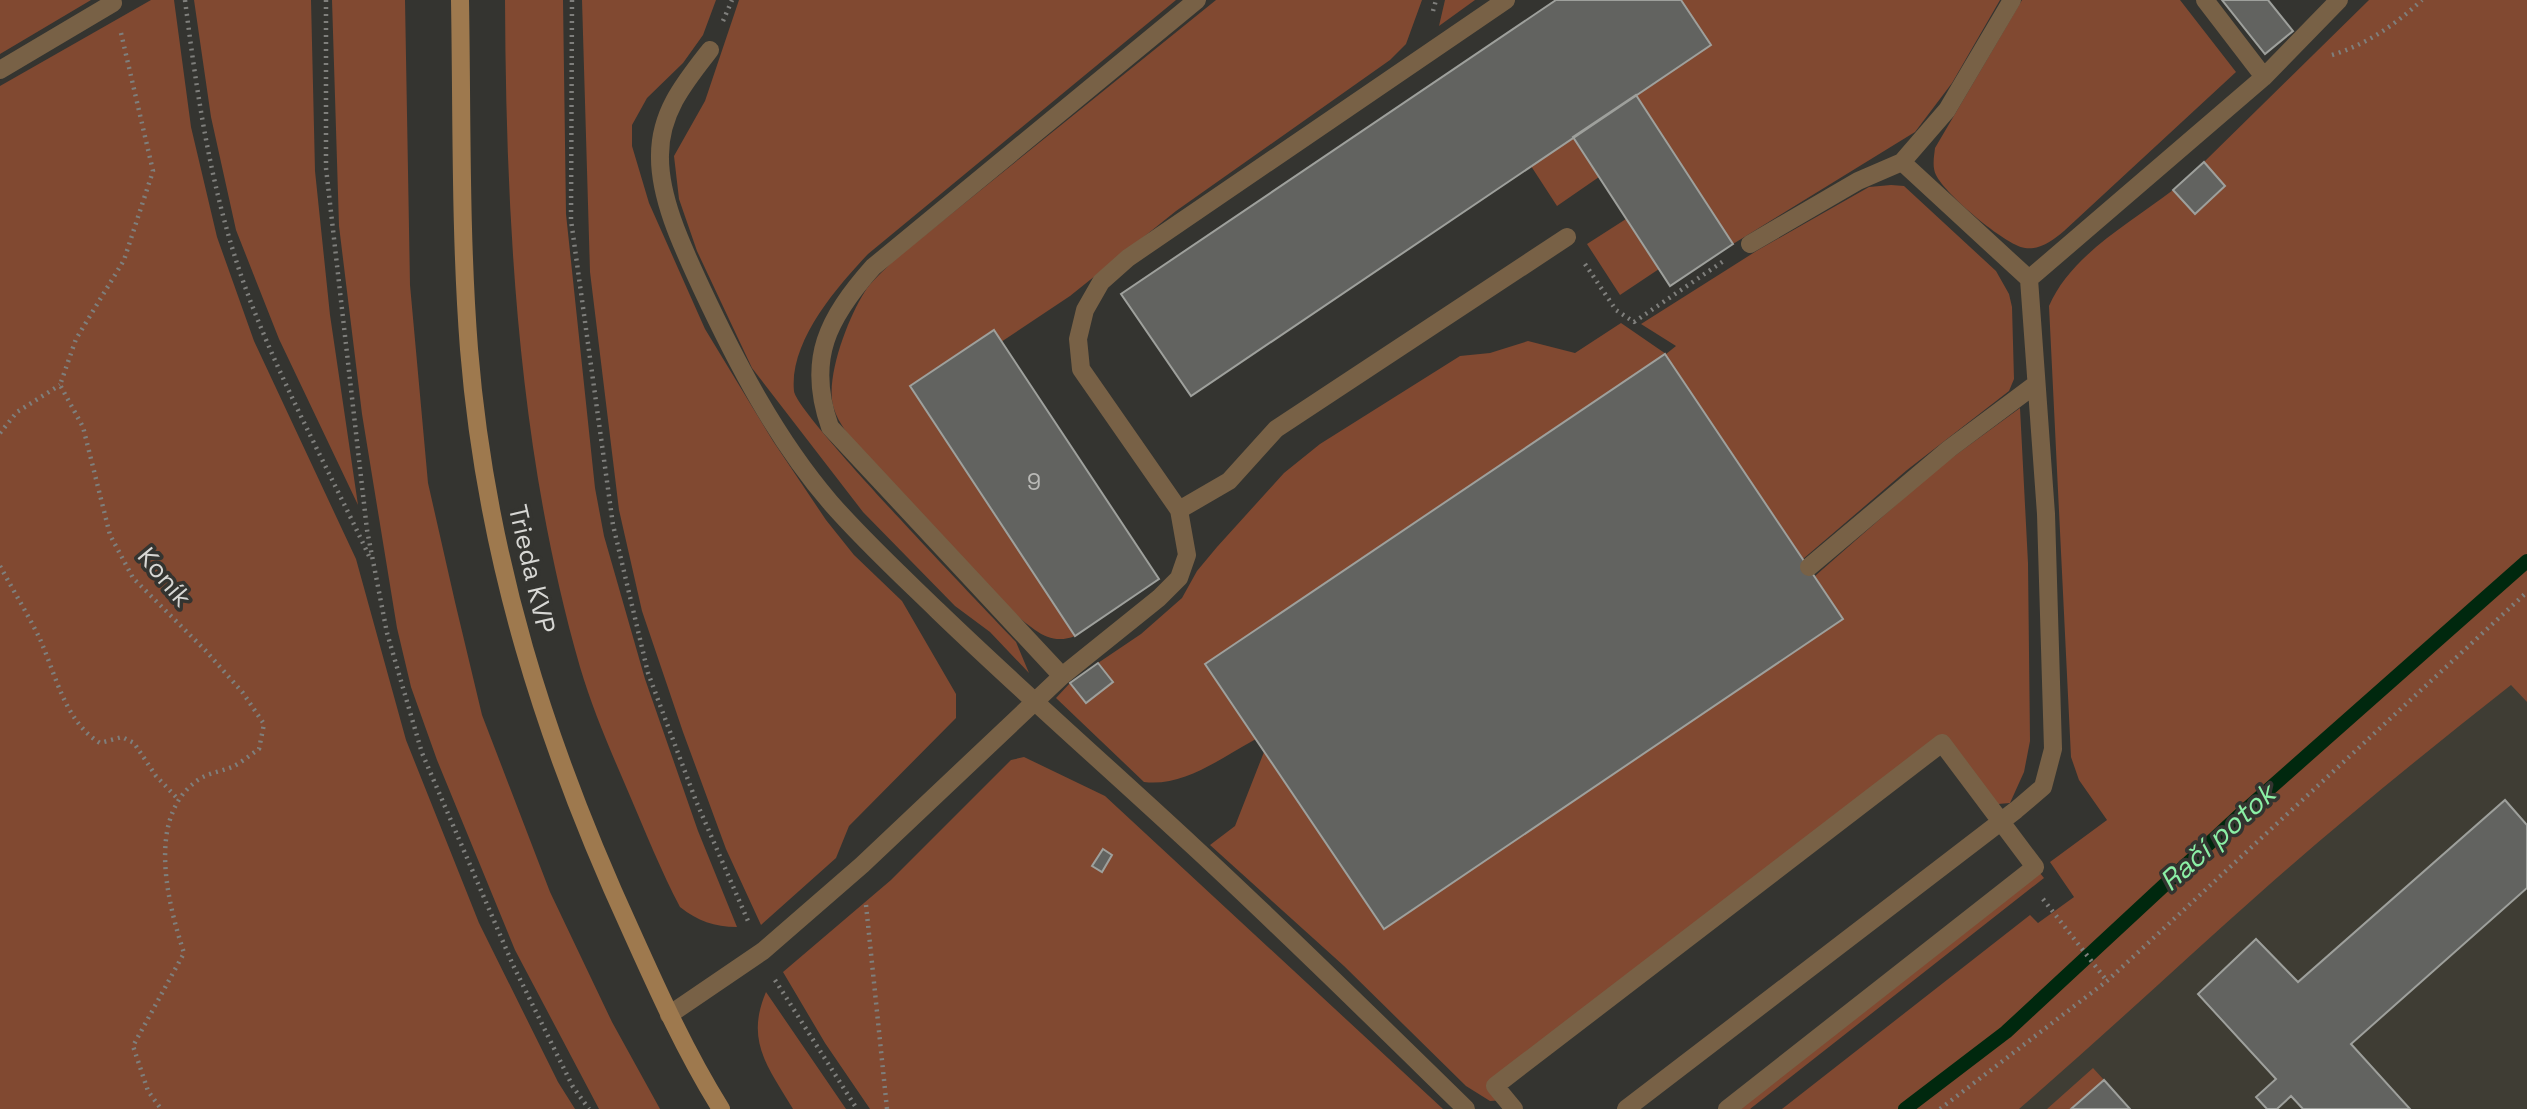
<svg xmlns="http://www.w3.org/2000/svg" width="2527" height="1109" font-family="'Space Grotesk',sans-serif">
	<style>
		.built { fill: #3f3d34 }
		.green { fill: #814931 }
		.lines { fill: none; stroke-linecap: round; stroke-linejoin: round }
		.stream { stroke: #00280e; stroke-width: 14 }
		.building { fill: #626360; stroke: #9ea09c; stroke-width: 2 }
		.path { stroke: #7f7f7c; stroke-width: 4.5; stroke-dasharray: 2 5; stroke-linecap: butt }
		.lane { stroke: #786146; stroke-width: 18 }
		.secondary { stroke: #9e794e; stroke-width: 18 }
		.labels { text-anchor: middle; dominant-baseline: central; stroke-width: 7; stroke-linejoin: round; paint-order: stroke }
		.number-label { font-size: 23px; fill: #babab7 }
		.street-label { font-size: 26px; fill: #d7d7d4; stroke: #343430 }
		.water-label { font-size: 28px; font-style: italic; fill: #8befa5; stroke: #343430 }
	</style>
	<rect width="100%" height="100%" fill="#343430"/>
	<!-- built -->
	<path class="built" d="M2527,602v507h-569z"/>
	<!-- green -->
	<path class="green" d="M0,0h91l-91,54z
		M151,0h23l17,127 26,110 37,104 102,218 50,181 73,183 79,159 17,27h-575v-1023z
		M194,0h117l4,171 15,144 28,190 -79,-166 -43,-109 -25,-113z
		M332,0h73l5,285 18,198 27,119 27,113 68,177 62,130 48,87h-61l-84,-159 -78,-190 -26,-73 -14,-59 -35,-214 -23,-188z
		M505,0h58l3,214 29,274 9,48 41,143 53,152 39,96c-23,0 -39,-6 -57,-20 -19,-36 -34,-74 -50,-111 -18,-42 -37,-85 -50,-129 -62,-215 -74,-444 -75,-667z
		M582,0h134l-13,35 -20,28 -36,35 -15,27v21l17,57 56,126 68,112 53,79 28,35 48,46 54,93v24l-107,108 -13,32 -75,67 -35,-76 -43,-117 -41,-121 -23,-101 -29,-238z
		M739,0h437l-308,254c-32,34 -79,88 -74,137 2,23 193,220 222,251l13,31 -39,-41 -35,-26 -92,-94 -111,-144 -55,-117 -18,-52 -5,-43 31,-55z
		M1216,0h206l-16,44 -16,16 -214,151 -106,85 -69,46 -8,-11 -82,54 164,251c-15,6 -27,3 -40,-6 -34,-24 -62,-60 -91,-90 -27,-29 -99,-96 -110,-131 -10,-29 14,-91 30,-116 7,-12 20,-22 29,-32z
		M1445,0h30l-36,26z
		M1681,0h319l-48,83 -37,49 -182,112 -97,-149z
		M2022,0h158l56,72 -172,159c-11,9 -23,19 -39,17 -20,-3 -80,-54 -89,-73 -4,-8 -2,-18 -1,-27z
		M2369,0h158v702l-16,-17c-85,67 -169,135 -250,207 -81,72 -160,146 -242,217h-237l248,-194 8,8 36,-26 -24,-35 57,-42 -28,-40 -8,-23 -22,-451c22,-51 81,-83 124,-116l22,24 30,-28 -21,-24z
		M1573,137l26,40 -42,29 -26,-40z
		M1891,185l13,1 92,85 13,23 3,13 2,72 -5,12 -102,79 -104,89 -138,-205 -460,310 51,75c-35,19 -72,48 -112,43l-88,-84 14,-15 16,20 26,-20 -14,-20 43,-29 41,-36 15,-27 20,-24 67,-74 36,-29 140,-88 30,-3 38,-12 47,12 46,-30 45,31 10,-8 -35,-22 117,-74 111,-63z
		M1626,219l33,50 -39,26 -33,-51z
		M2020,408l8,155 2,178 -6,31 -14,31 -12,1 -56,-61 -447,343 11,14 -16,1 -24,-15 -122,-120 -134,-121 25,-19 29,-74 120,177 459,-310 -28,-43 123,-108z
		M1024,757l81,39 338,313h-573l-45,-66 -42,-71 108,-92 120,-120z
		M2035,867l9,11 -294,231h-23z
		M766,992l80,117h-53c-25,-42 -48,-68 -27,-117z
		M2093,1068l11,12 -33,29h-24z"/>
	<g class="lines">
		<!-- stream -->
		<path class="stream" d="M1905,1109l101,-77 236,-219 285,-252"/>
	</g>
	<!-- building -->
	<path class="building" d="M1556,0h125l30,45 -520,351 -70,-102z
		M2222,0h46l25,31 -28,23z
		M1636,95l97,149 -63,42 -97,-149z
		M2204,162l21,24 -30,28 -22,-24z
		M994,330l165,249 -84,57 -165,-250z
		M1665,354l178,265 -459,310 -179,-265z
		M1098,663l15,19 -27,21 -16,-20z
		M2505,800l22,25v63l-176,156 59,65h-107l-12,-13 -14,13h-10l-11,-12 20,-18 -78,-85 58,-55 42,43z
		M1103,849l9,6 -10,17 -10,-6z
		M2104,1080l26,29h-59z"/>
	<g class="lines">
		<!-- path -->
		<path class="path" d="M185,0c12,95 26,190 58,281 33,93 84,185 126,275
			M326,0v168l41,362 20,103 35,120 91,212 60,122 16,22
			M572,0l-1,220 42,305 35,148 48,128 52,120
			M1433,11l3,-11
			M723,21l9,-21
			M121,33l32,138 -29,89 -48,79 -16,46 23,42 27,108 23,43 72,72 38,43 21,31 -5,25c-9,6 -18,14 -27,18 -10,4 -22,6 -31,11 -56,35 -34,123 -17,175l-51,93 15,45 13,18
			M2332,55c35,-11 63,-30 90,-55
			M1585,264l31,46 18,12 91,-62
			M0,433l17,-21 43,-27
			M0,566c13,24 27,47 39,71 17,37 25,84 61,106l22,-6 12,6 22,33 21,22
			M2043,899l64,82
			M866,905l21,204
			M775,980l82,129
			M1940,1109l167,-128 420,-389"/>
		<!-- lane -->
		<path class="lane" d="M1506,0l-378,258 -27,24 -16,28 -7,29 3,30 98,141 50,-29 47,-52 291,-192
			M2205,0l59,77
			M710,50c-25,32 -50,62 -50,105 -1,43 23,93 41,132 35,75 75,152 129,215 33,38 72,74 108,109 84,81 171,157 256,236 93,86 182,174 272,262
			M0,70l113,-67
			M1750,244l108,-63 44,-19 45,-52 65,-110
			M2029,279l235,-202 75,-77
			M1809,567l140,-118 87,-65
			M1062,676l-232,-249c-24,-68 -2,-109 43,-160l324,-267
			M669,1015l94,-64 99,-86 200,-189 97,-78 20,-20 8,-23 -8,-45
			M1514,1109l-19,-23 447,-343 93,124 -308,242
			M1626,1109l390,-299 27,-23 10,-38 -7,-235 -17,-235 -127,-117"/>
		<!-- secondary -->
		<path class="secondary" d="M460,0c2,116 0,233 9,349 17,208 76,395 163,584 27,60 54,120 89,176"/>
	</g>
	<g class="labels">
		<!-- number labels -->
		<g class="number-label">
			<text x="1034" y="482">9</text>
		</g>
		<!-- street labels -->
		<g class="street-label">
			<text transform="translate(532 569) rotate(77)">Trieda KVP</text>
			<text transform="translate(165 577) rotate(50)">Koník</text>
		</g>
		<!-- water labels -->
		<g class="water-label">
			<text transform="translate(2217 837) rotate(-42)">Račí potok</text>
		</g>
	</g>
</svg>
